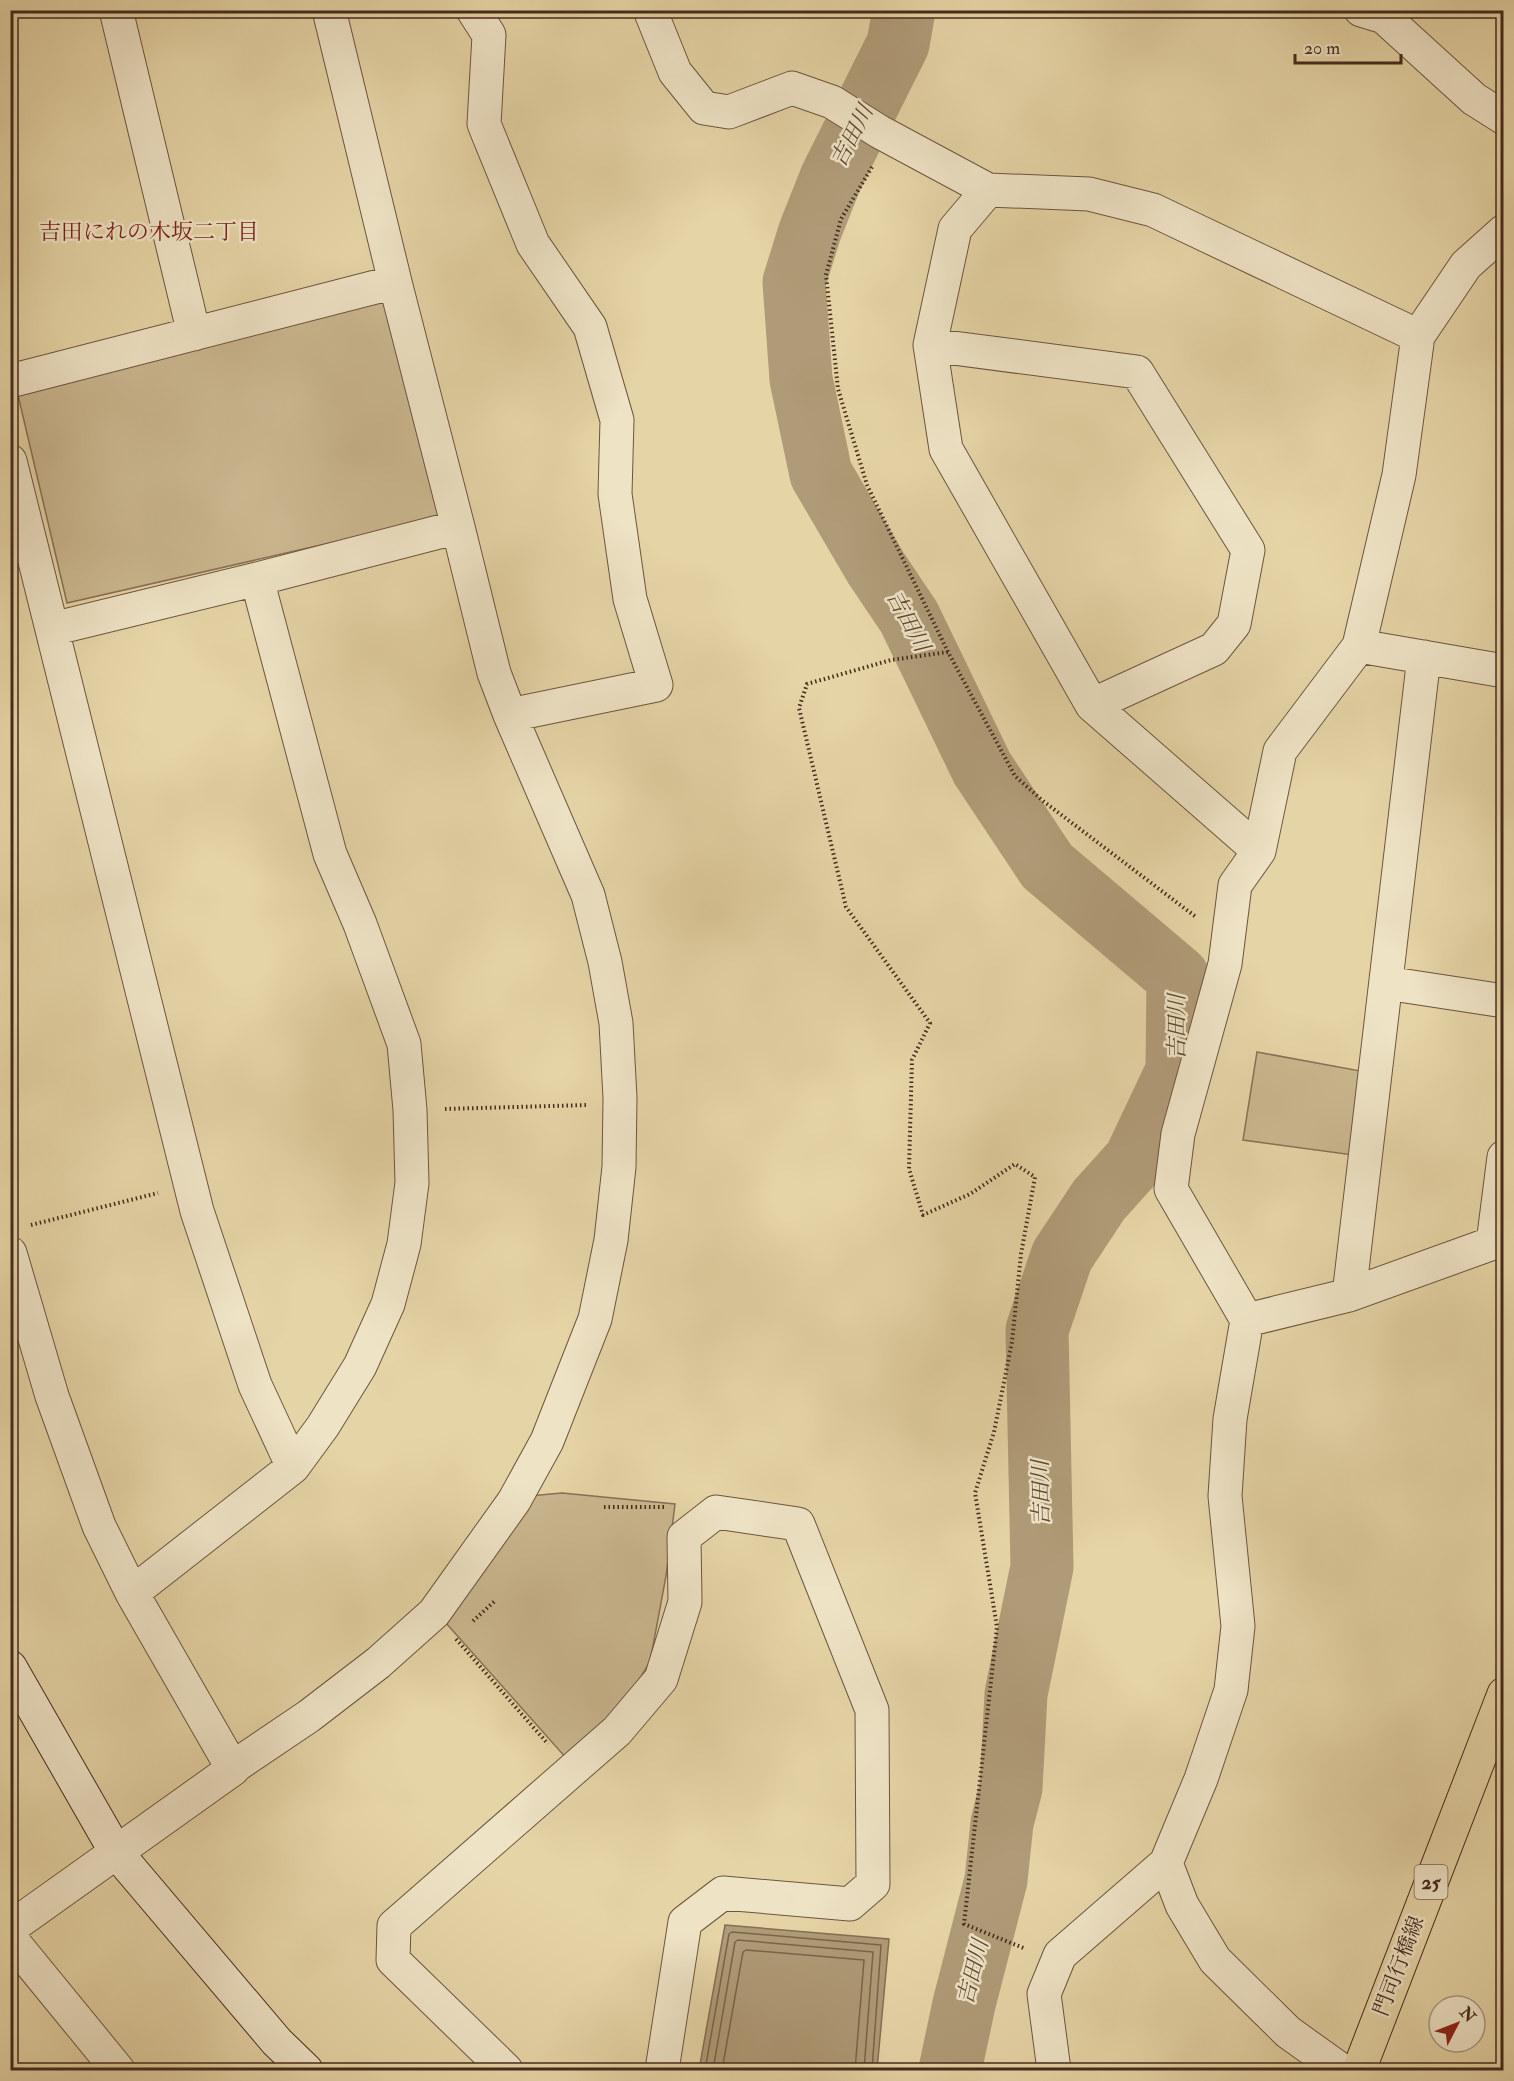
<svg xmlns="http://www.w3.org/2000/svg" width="1514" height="2081" font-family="'IM FELL Double Pica','Noto Serif JP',serif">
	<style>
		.green { fill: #cab78f; stroke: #887156; stroke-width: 1.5 }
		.water { fill: #af9b77; stroke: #856e53; stroke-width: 1.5 }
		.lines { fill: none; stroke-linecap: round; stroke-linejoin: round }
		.shore { stroke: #7a634a; stroke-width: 1.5 }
		.river { stroke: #af9b77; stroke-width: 63 }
		.street-casing { stroke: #6d553f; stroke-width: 35 }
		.secondary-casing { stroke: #452b1d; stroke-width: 35 }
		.primary-casing { stroke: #452b1d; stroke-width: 35 }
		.path { stroke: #452b1d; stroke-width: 4; stroke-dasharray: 1.5 3; stroke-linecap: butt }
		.street { stroke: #eee3c5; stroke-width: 33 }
		.secondary { stroke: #eee3c5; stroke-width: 33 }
		.primary { stroke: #e5d4a6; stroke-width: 33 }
		.labels { text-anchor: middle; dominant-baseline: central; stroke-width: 5; stroke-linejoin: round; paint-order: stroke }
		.shield { fill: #eee3c5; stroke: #78624f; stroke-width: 1.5 }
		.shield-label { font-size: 20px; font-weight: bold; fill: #452b1d }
		.street-label { font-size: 21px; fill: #452b1d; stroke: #eee3c5 }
		.water-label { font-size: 22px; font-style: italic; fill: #604734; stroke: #eee3c5 }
		.neighbourhood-label { font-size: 22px; fill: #7a1f14; stroke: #eee3c5 }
	</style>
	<rect width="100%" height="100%" fill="#e5d4a6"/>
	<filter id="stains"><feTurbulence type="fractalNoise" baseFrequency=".00333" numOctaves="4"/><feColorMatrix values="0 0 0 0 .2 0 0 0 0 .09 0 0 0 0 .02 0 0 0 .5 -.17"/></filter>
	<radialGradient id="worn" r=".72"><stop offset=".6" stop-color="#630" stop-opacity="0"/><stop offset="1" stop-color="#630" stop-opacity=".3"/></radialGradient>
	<!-- green -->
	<path class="green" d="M386,301l58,216 -377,86 -50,-212z
		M1257,1052l109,20 -13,83 -110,-15z
		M562,1493l113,11 -9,72 -16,86 -26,42 -57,55 -122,-137 84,-126z"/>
	<!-- water -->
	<path class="water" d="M725,1925l164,14 -12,131h-178z"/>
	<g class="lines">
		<!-- shore -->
		<path class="shore" d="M705,2070l24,-136 3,-2 149,13 -9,125
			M713,2070l22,-128 3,-2 135,12 -9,118
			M722,2070l21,-118 3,-2 118,10 -9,110"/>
		<!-- river -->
		<path class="river" d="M904,10l-6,34 -67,134 -21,53 -16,51 7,97 20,95 55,94 33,49 73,151 65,98 131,111 -1,94 -42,89 -36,40 -37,56 -25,74 5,237 -26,127 -5,94 -9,35 -6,57 -32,124 -14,66"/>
		<!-- street casing -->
		<g class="street-casing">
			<path id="street" d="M116,10l78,324
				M650,10l25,62 29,36 25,4 63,-24 40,14 48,30 108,58 101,4 64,16 265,126
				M1361,10l23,7 90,82 30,19
				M988,190l-33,39 -25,116 16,104 146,256 167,146
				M1504,231l-38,34 -48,71 -19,139 -40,171 -79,105 -21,100 -24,34 -10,79 -47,170 -7,55 76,131 102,-25 144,-52 11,1
				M930,345l207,27 111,178 -14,74 -20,25 -122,56
				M10,381l385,-99 -66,-272
				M10,461l187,750 58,174 38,82 -161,126 101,176 -223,159
				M458,527l36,146 16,42 146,-30 -26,-86 -15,-105 2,-74 -27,-93 -57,-83 -49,-120 5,-89 -16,-25
				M257,579l201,-52 -63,-245
				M52,629l205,-50 73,275 30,70 44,120 6,66 2,73 -8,61 -16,60 -28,62 -37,60 -30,41
				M1359,646l145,25
				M1386,983l118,18
				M1493,1243l11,-86
				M10,1253l42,143 47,130 33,67
				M1349,1295l75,-638
				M1247,1320l-17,99 -5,77 13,130 -7,64 -30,89 -35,84 16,42 33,55 73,72 53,38
				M232,1768l77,-52 69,-53 56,-50 80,-112 33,-60 48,-122 16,-79 8,-73 1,-69 -4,-75 -11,-61 -17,-67 -78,-180
				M10,1938l108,132
				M506,2070l-113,-110 1,-34 223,-195 44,-52 24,-77 -1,-65 32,-25 82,12 74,186 1,174 -23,20 -127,-11 -38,29 -23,148
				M1054,2070l-10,-76 16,-39 106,-92"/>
		</g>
		<!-- secondary casing -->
		<g class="secondary-casing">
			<path id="secondary" d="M10,1667l106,185 161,190 29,28"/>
		</g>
		<!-- primary casing -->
		<g class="primary-casing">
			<path id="primary" d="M1359,2070l145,-376"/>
		</g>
		<!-- path -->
		<path class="path" d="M872,167l-31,52 -15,56 12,114 29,96 81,167 67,124 28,25 153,116
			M948,652l-57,8 -84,24 -8,24 47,199 84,116 -18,37 -3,109 14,46 47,-21 45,-30 20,13 -14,77 -9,88 -18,90 -19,61 22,134 -33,297 62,25
			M445,1109l142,-4
			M31,1225l127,-32
			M604,1507h60
			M473,1621l23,-21
			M456,1639l92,105"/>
		<!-- street -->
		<use href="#street" class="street"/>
		<!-- secondary -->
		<use href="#secondary" class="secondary"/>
		<!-- primary -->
		<use href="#primary" class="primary"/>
	</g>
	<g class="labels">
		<!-- shield labels -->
		<rect class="shield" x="1414.5" y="1865" width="33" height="34" rx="4.5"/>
		<g class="shield-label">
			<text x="1431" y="1882">25</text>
		</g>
		<!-- street labels -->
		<g class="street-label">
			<text transform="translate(1399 1966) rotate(-69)">門司行橋線</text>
		</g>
		<!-- water labels -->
		<g class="water-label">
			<text transform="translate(852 136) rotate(-63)">吉田川</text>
			<text transform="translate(908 621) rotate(62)">吉田川</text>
			<text transform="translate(1177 1027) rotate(-90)">吉田川</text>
			<text transform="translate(1041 1493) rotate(-91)">吉田川</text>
			<text transform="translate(973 1972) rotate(-76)">吉田川</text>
		</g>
		<!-- neighbourhood labels -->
		<g class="neighbourhood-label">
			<text x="149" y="232">吉田にれの木坂二丁目</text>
		</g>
	</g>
	<!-- margin -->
	<rect width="1514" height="2081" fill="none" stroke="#e5d4a6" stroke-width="36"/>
	<rect x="12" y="12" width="1490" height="2057" fill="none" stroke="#452b1d" stroke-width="3"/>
	<rect x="18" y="18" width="1478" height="2045" fill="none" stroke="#452b1d" stroke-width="1.5"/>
	<!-- north arrow -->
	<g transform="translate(1457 2024) rotate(48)"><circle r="28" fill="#eee3c5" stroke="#aa9982" stroke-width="1.5"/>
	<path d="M0-4.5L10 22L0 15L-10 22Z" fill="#8f2418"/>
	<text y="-9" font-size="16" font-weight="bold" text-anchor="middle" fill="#452b1d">N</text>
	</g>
	<!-- scale -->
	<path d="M1295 54v9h106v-9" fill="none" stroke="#452b1d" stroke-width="3"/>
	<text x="1304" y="54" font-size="18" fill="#452b1d" stroke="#eee3c5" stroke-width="4.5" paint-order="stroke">20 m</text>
	<rect width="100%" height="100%" filter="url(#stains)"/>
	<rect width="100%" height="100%" fill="url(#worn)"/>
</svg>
